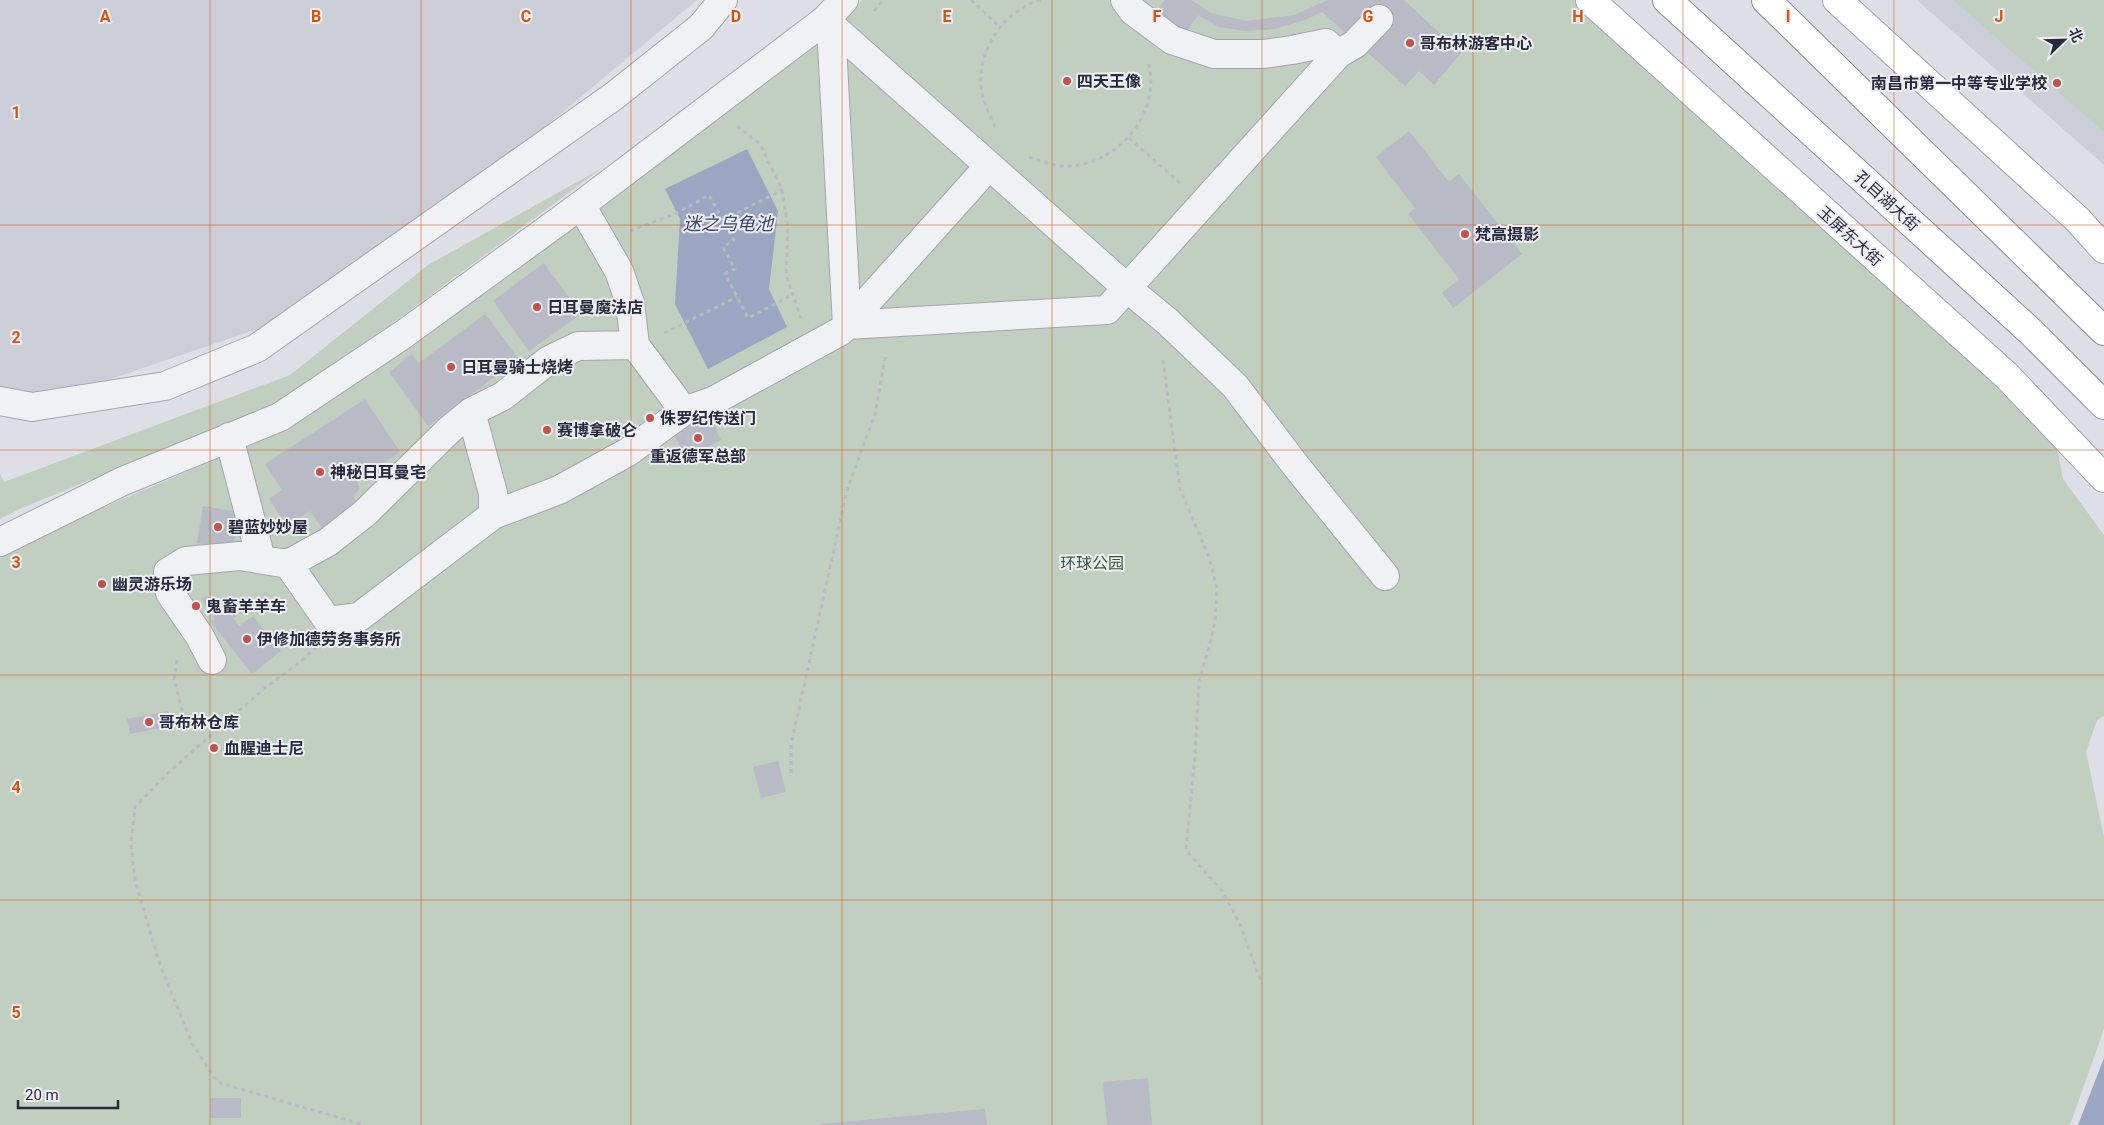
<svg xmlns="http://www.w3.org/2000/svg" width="2104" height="1125" font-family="Roboto,'Noto Sans SC',sans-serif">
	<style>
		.built { fill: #ccced7 }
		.green { fill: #c0cfbf }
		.water { fill: #9ba6c3 }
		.building { fill: #b8bac5 }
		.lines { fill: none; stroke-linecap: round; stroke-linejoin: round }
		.minor-casing { stroke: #a4a5af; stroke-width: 30 }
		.major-casing { stroke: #9ea2b1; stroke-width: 30 }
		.highway-casing { stroke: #868a9b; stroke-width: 30 }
		.path { stroke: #b8bac1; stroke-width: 3; stroke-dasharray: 4 4; stroke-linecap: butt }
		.minor { stroke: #f0f1f5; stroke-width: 28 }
		.major { stroke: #fff; stroke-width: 28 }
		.highway { stroke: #fff; stroke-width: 28 }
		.grid { fill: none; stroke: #d55411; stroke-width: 1; stroke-opacity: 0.55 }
		.poi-dot { fill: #c2534c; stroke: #edeef4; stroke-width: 2 }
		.labels { text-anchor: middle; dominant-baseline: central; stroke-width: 4; stroke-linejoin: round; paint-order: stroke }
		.poi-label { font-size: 16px; font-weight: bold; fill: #282b3b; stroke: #edeef4; text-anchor: start }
		.street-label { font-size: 16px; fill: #282b3b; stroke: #edeef4 }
		.park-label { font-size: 16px; fill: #375637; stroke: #edeef4 }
		.water-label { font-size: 18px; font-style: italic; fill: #36436b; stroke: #edeef4 }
		.grid-label { font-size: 16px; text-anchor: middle; font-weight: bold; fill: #d55411; stroke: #edeef4; stroke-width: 4; stroke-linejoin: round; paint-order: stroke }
	</style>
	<rect width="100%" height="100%" fill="#dedfe6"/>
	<!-- built -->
	<path class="built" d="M0,0h697l-363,303 -334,114z
		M1917,0h187v165z"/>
	<!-- green -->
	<path class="green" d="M862,0h717l447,408 32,45 5,26 41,56v181l-7,4 -11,32 18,85v192l-34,96h-2070v-567l88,-44 198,-85 551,-402z
		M1953,0h151v132z
		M602,168l-252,187 -74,48 -254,105 -22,11v-45l4,8 286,-107 138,-110z"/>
	<!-- water -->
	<path class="water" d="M747,149l31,62 -9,78 18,38 -79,42 -33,-65 5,-85 -15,-30z
		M2104,1058v67h-26z"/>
	<!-- building -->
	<path class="building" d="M1165,0h26l20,13 35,8 48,-6 34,-15h76l57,53 -27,32 -15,-14 -14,15 -83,-74 -17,8 -31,9 -29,2 -26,-4 -21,-12 -12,17 -31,-20z
		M1409,131l40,51 10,-8 63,80 -69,54 -11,-15 17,-14 -51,-65 7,-6 -39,-51z
		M544,263l37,51 -52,37 -36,-50z
		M485,314l34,45 -91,67 -39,-54 23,-18 7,9z
		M365,399l35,53 -43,28 2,9 -6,7 8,11 -37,24 -14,-20 -23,15 -18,-27 13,-9 -17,-26z
		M701,415l3,6 6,-3 11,22 -35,18 -11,-22 6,-3 -3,-6z
		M203,506l36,6 -6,37 -36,-6z
		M207,595l14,19 6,-4 12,16 14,-10 28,35 -29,23 -41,-52 4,-4 -14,-19z
		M168,711l2,15 -40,8 -3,-15z
		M778,761l8,31 -25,6 -8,-31z
		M1148,1078l4,47h-45l-4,-43z
		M210,1098h31v20h-31z
		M985,1109l2,16h-166l-1,-1z"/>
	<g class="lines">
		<!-- minor casing -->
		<g class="minor-casing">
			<path id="minor" d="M1125,0l8,11 39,29 42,14h49l29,-4 34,-7 12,11
				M825,20l302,268 211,-234 17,-10 24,-25
				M831,26l16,299 260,-15 20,-22 41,34 67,64 61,80 89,110
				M581,205l38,66 11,32 5,42
				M0,401l32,6 133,-21 92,-38 357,-252 87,-69 22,-27
				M471,412l22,81v22
				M229,437l32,122
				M0,542l123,-61 157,-64 124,-83 177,-129 244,-185 19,-20
				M288,564l40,57 31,-4 134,-102 66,-25 69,-38 56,-41
				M212,660l-13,-25 -29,-42 -2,-21 18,-11 54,-5 48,8 40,-22 37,-29 84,-83 22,-18 32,-16 46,-36 29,-14 57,-1 49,66 29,-10 128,-70 148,-165"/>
		</g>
		<!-- major casing -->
		<g class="major-casing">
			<path id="major" d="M1590,0l417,376 97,102
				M1837,0l241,220 26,29"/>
		</g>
		<!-- highway casing -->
		<g class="highway-casing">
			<path id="highway" d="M1667,0l364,332 73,73
				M1766,0l338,331"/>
		</g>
		<!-- path -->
		<path class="path" d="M971,0l29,27
			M874,11l10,-11
			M737,126l23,18 22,46 6,38 -2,47 15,43
			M995,127c-6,-13 -12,-25 -14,-40 -3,-38 23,-77 60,-87
			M1129,138l52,46
			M1029,157c14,5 27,10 42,9 50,-4 91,-55 77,-105
			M723,220l59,-30
			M630,231l47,-18 32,-18 25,45 -11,7 12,22 -10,5 23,44 44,-23
			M664,333l73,-36
			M1163,360l17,129 29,68 8,31 -2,33 -5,23 -11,37 -4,74 -9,95 36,41 18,33 22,60
			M233,617l34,-24
			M316,647l-16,15 -35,26 -96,84 -34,35 -4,37 4,36 25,85 32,78 25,39 147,43
			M177,660l-3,19 9,34 19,12 22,-2
			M791,773v-28l56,-255 28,-76 11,-61"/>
		<!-- minor -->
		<use href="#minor" class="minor"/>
		<!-- major -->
		<use href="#major" class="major"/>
		<!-- highway -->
		<use href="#highway" class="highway"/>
	</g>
	<!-- grid -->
	<path class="grid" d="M210,0v1125M421,0v1125M631,0v1125M842,0v1125M1052,0v1125M1262,0v1125M1473,0v1125M1683,0v1125M1894,0v1125M0,225h2104M0,450h2104M0,675h2104M0,900h2104"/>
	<!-- markers -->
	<g class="poi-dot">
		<circle cx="1410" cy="43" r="5"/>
		<circle cx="1067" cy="81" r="5"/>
		<circle cx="2057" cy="83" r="5"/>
		<circle cx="1465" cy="234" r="5"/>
		<circle cx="537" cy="307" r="5"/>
		<circle cx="451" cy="367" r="5"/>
		<circle cx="650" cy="418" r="5"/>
		<circle cx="547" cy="430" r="5"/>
		<circle cx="698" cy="438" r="5"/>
		<circle cx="320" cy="472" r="5"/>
		<circle cx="218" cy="527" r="5"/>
		<circle cx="102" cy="584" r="5"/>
		<circle cx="196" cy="606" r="5"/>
		<circle cx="247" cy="639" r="5"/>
		<circle cx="149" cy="722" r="5"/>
		<circle cx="214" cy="748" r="5"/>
	</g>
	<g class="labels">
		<!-- poi labels -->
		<g class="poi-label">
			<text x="1420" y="43">哥布林游客中心</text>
			<text x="1077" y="81">四天王像</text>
			<text x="2047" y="83" text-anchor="end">南昌市第一中等专业学校</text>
			<text x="1475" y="234">梵高摄影</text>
			<text x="547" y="307">日耳曼魔法店</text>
			<text x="461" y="367">日耳曼骑士烧烤</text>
			<text x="660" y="418">侏罗纪传送门</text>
			<text x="557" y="430">赛博拿破仑</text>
			<text x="698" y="456" text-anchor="middle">重返德军总部</text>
			<text x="330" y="472">神秘日耳曼宅</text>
			<text x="228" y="527">碧蓝妙妙屋</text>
			<text x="112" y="584">幽灵游乐场</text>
			<text x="206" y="606">鬼畜羊羊车</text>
			<text x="257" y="639">伊修加德劳务事务所</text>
			<text x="159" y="722">哥布林仓库</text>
			<text x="224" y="748">血腥迪士尼</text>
		</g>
		<!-- street labels -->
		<g class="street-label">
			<text transform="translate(1887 201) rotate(42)">孔目湖大街</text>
			<text transform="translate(1850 236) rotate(42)">玉屏东大街</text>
		</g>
		<!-- park labels -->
		<g class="park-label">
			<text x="1092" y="563">环球公园</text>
		</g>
		<!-- water labels -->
		<g class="water-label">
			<text x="728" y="223">迷之乌龟池</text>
		</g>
	</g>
	<g class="grid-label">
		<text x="105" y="22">A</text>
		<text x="316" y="22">B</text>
		<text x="526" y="22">C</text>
		<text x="736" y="22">D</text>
		<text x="947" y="22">E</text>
		<text x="1157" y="22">F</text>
		<text x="1368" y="22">G</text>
		<text x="1578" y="22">H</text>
		<text x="1788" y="22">I</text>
		<text x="1999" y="22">J</text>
		<text x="16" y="118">1</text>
		<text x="16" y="343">2</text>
		<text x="16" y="568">3</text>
		<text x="16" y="793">4</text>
		<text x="16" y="1018">5</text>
	</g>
	<!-- north arrow -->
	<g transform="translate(2064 40) rotate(67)" stroke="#edeef4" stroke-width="4" paint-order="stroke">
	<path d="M0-4L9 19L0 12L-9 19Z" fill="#282b3b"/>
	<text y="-8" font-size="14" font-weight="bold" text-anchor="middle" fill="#282b3b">北</text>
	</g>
	<!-- scale -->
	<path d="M18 1100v8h100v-8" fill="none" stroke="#282b3b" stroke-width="2.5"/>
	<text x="25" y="1100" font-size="15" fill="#282b3b" stroke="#edeef4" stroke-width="4" paint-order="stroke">20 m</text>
</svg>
